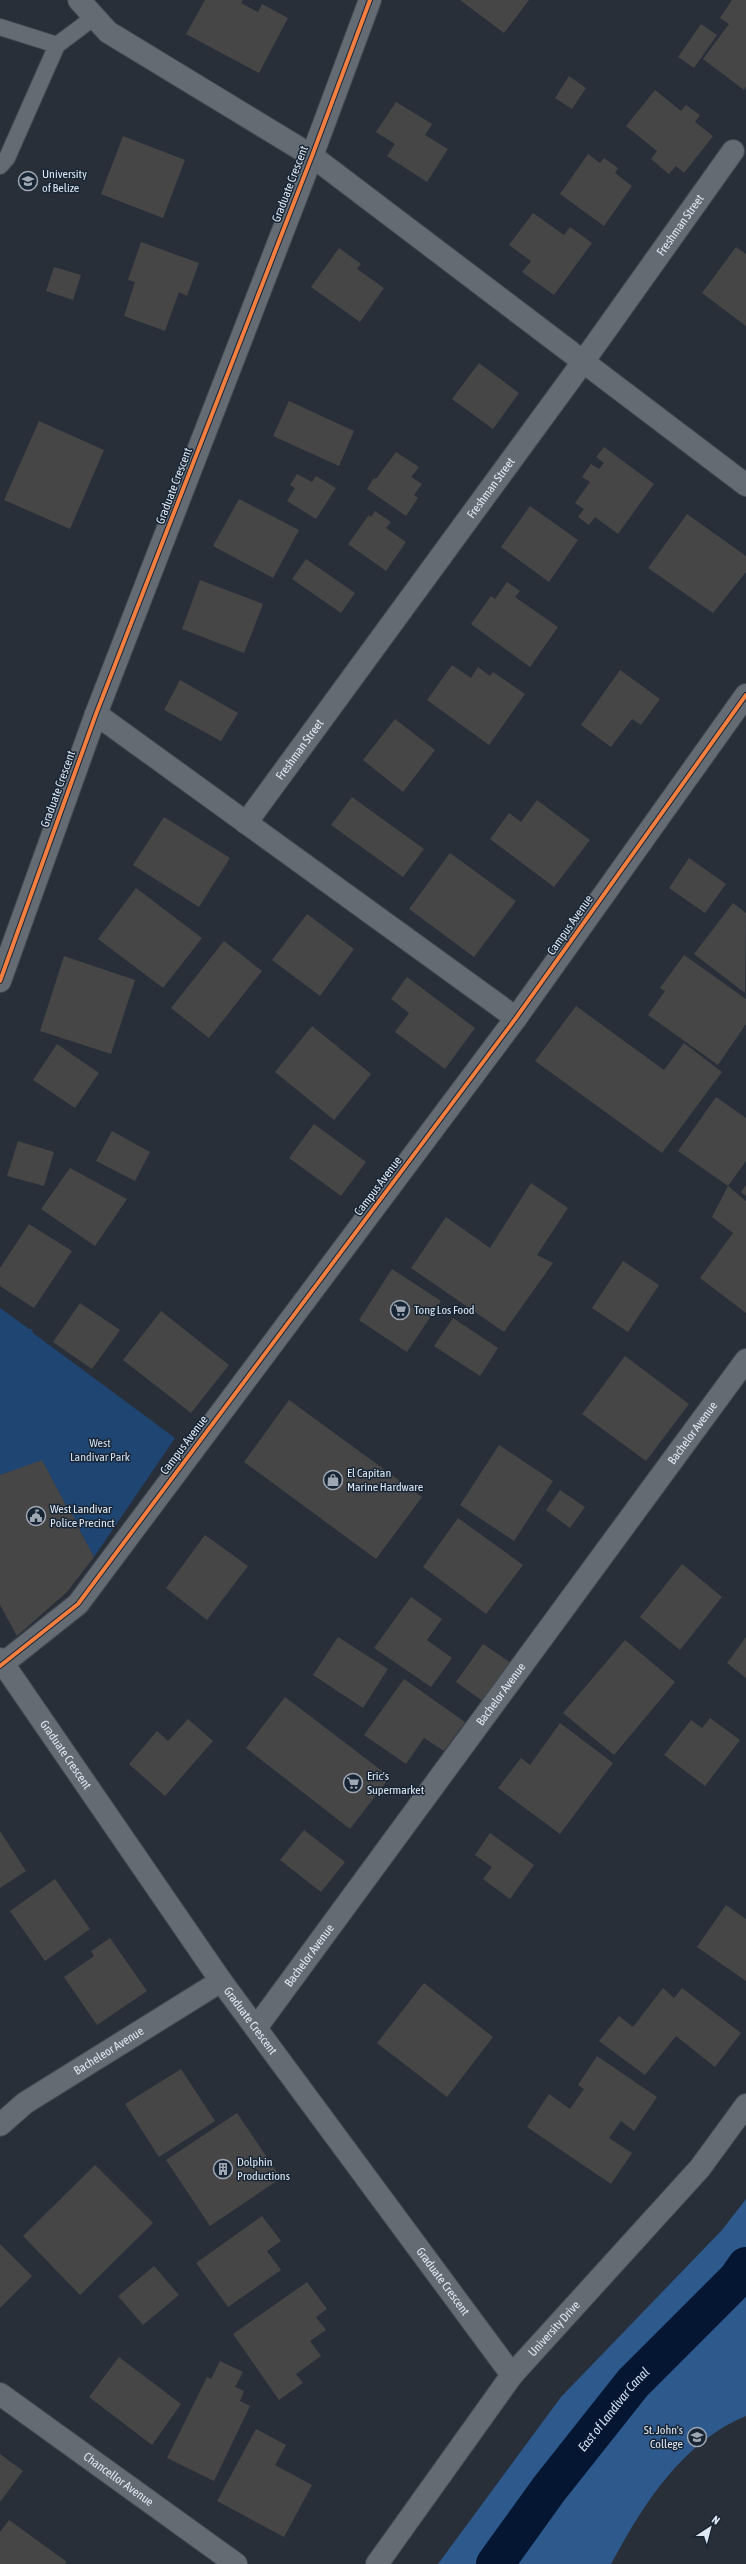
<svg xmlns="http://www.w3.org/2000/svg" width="746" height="2564" font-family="'Asap Condensed',sans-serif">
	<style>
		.green { fill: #1f4573 }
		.forest { fill: #2e598c }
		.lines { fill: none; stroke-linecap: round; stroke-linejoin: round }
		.canal { stroke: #041631; stroke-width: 38 }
		.building { fill: #464647 }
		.service-casing { stroke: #434a52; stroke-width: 18 }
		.minor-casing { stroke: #434a52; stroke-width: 24 }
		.tertiary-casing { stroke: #434a52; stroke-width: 24 }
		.service { stroke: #646b73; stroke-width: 16 }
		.minor { stroke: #646b73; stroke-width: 22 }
		.tertiary { stroke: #646b73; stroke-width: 22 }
		.cycleway-casing { stroke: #172535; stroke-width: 6 }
		.cycleway { stroke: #f27e40; stroke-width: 4 }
		.labels { text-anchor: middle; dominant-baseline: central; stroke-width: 3; stroke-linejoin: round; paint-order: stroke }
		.poi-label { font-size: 12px; fill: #dfe8f3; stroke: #172535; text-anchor: start }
		.street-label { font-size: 12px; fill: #dfe8f3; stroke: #172535 }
		.park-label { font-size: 12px; fill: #d1deef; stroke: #172535 }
		.water-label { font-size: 13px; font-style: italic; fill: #d5e3f3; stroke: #172535 }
	</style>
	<rect width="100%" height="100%" fill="#282f39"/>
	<!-- green -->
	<path class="green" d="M0,1308l29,21h3l1,4 142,105 -81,119 -52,-96 -42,14z"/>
	<!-- forest -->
	<path class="forest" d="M746,2199v217c-64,26 -103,89 -135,148h-173l123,-167 161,-167z"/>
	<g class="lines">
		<!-- canal -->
		<path class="canal" id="s1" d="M495,2564l54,-75 84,-106 104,-104 9,-13"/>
	</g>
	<!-- building -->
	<path class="building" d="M205,0h38l-2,3 17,9 4,-8 26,14 -29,55 -73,-39z
		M460,0h69l-25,33z
		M732,0h14v87l-2,3 -41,-31 26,-35 -9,-6z
		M701,24l16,11 -23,33 -16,-11z
		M569,76l17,12 -14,21 -17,-11z
		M655,90l26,21 5,-6 14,10 -5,7 18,14 -29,37 -8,-7 -7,8 -18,-15 6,-8 -31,-25z
		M396,102l36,22 -7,11 23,14 -21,33 -40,-26 8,-12 -19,-12z
		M123,136l62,24 -22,58 -62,-24z
		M588,154l12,9 4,-5 14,10 -3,5 17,13 -28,40 -44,-32z
		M533,213l31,22 6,-8 22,16 -38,52 -32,-23 9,-11 -22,-16z
		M141,242l58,21 -12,33 -8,-4 -14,39 -41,-15 11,-34 -7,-2z
		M736,247l10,7v72l-44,-33z
		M339,248l22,16 -4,5 27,19 -24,34 -49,-35z
		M54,267l27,8 -8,25 -27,-9z
		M479,363l40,30 -26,36 -41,-30z
		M289,401l65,30 -15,35 -66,-30z
		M39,421l65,29 -34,79 -66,-29z
		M604,447l50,37 -36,50 -23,-17 -6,8 -11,-8 6,-8 -9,-6 15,-21 -8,-5 9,-13 8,5 5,-6 -8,-6z
		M396,452l23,15 -8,10 11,7 -8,11 4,3 -12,18 -39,-27 7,-11 2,1z
		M297,474l15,8 4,-6 20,12 -20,31 -29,-18 8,-13 -5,-3z
		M239,499l60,31 -26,48 -60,-32z
		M530,506l48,34 -29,42 -48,-35z
		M375,511l16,11 -5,6 20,14 -20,29 -38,-27 21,-29 2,2z
		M687,514l59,42v16l-33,41 -65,-45z
		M306,559l49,34 -14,20 -49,-34z
		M200,580l63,24 -19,49 -62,-24z
		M507,582l13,9 -5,6 43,30 -28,40 -59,-43 20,-28 4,3z
		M452,665l19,13 7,-11 12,9 3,-4 32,22 -36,51 -62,-45z
		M620,670l40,29 -19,26 -9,-6 -21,28 -30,-22z
		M180,680l58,33 -17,28 -57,-31z
		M395,719l40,31 -32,42 -40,-32z
		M352,797l72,52 -21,28 -72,-52z
		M537,800l53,40 -36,47 -64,-48 19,-26 12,9z
		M164,817l66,41 -31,49 -66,-42z
		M450,853l66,48 -42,56 -65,-48z
		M689,858l37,26 -21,29 -36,-25z
		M136,888l66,50 -39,50 -65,-49z
		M733,903l13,10 -1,80 -51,-39z
		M307,914l47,35 -34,47 -48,-36z
		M224,941l38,30 -53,67 -38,-30z
		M684,955l62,44v25l-28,41 -70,-50 17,-24 -5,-3z
		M64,956l71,24 -24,74 -71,-23z
		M407,977l68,51 -30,41 -50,-37 14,-19 -18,-14z
		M576,1006l88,64 20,-27 38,29 -60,81 -127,-92z
		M312,1026l59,48 -37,46 -59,-48z
		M57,1044l42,29 -24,35 -42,-28z
		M716,1097l30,21v43l-18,25 18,15v112l-46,-35 33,-45 -21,-16 16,-31 -50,-35z
		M314,1124l52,38 -25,34 -52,-38z
		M112,1131l38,21 -15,29 -39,-20z
		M18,1141l36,11 -10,34 -37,-10z
		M70,1168l57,31 -32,47 -54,-37z
		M531,1183l37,25 -31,47 16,8 -49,69 -93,-64 35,-51 44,31z
		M746,1185v11l-5,-4z
		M29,1224l43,27 -38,57 -34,-22v-18z
		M623,1261l36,24 -31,47 -36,-24z
		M392,1269l49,32 -34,51 -48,-32z
		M80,1303l40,27 -28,39 -39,-27z
		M161,1311l68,54 -38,48 -68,-53z
		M453,1318l45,30 -18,28 -46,-30z
		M625,1356l64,48 -43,57 -64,-47z
		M289,1400l133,97 -46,62 -132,-97z
		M499,1445l54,36 -39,60 -54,-36z
		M42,1460l26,49 13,18 -2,2 15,28 -27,35 -50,44 -17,-31v-130z
		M560,1490l25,17 -15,21 -24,-18z
		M458,1518l65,47 -37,49 -63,-47z
		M205,1535l43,31 -41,54 -41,-32z
		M682,1564l40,33 -42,53 -40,-33z
		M411,1597l31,22 -15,21 25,18 -21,29 -57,-39z
		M338,1637l50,32 -25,39 -50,-33z
		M746,1637v41l-19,-15z
		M625,1640l50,42 -61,73 -51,-42z
		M483,1644l28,19 -27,39 -28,-20z
		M404,1679l61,43 -21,29 -20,-13 -18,26 -42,-29z
		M285,1697l105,80 -40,52 -104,-81z
		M710,1718l30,22 -35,46 -41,-31 27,-35 11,8z
		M188,1719l25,22 -48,55 -36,-32 28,-33 11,10z
		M560,1723l53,40 -53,71 -62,-46 23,-30 9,7z
		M304,1830l41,32 -24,30 -41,-32z
		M0,1831l26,40 -26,17z
		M490,1833l44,32 -24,34 -27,-20 9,-12 -17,-12z
		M55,1879l35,50 -45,32 -35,-50z
		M726,1905l20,14v62l-49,-34z
		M110,1938l37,53 -50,34 -33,-48 30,-21 -3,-5z
		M424,1983l69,54 -46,60 -70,-54z
		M663,1988l11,10 8,-10 59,45 -26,34 -39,-31 -31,39 -46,-34 20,-25 14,11z
		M597,2056l60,41 -23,34 -13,-10 -12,17 23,15 -21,31 -84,-57 22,-33 21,15 14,-20 -6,-4z
		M181,2069l34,52 -56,36 -34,-53z
		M237,2113l44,65 -71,48 -44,-66z
		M95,2165l58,58 -73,72 -57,-59z
		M262,2216l19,25 -14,10 14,19 -53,37 -32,-44z
		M0,2244l32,32 -32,32z
		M154,2266l25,29 -36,30 -25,-29z
		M307,2282l20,27 -11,8 10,13 -16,11 11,15 -25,18 7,9 -24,17 -46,-66z
		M119,2357l62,47 -29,41 -63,-48z
		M220,2361l23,11 -8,15 9,4 -4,10 10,5 -36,75 -47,-23 40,-81 4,2z
		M256,2429l30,16 -11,20 37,20 -28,52 -67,-36z
		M0,2454l23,17 -23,31z
		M9,2520l58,42 -2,2h-65v-32z"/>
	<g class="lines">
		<!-- service casing -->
		<g class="service-casing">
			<path id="service" d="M0,27l57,18
				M0,166l7,-8 50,-113 36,-27"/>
		</g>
		<!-- minor casing -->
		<g class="minor-casing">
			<g id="minor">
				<path d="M79,0l29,32 204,124 434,329"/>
				<path d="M96,714l420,304"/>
				<path id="s2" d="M246,823l337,-461 150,-211"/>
				<path d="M0,981l96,-267 216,-558 58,-156"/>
				<path id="s3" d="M0,1659l221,322 291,394"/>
				<path d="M0,1666l78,-62 438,-586 230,-323"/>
				<path id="s4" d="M256,2028l490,-668"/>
				<path id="s5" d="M0,2125l25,-22 196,-122"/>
				<path id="s6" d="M377,2564l135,-189 188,-207 46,-63"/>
			</g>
		</g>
		<!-- tertiary casing -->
		<g class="tertiary-casing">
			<g id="tertiary">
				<path id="s7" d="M0,2394l236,170"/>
			</g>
		</g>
		<!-- service -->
		<use href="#service" class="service"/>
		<!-- minor -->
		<use href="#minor" class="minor"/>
		<!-- tertiary -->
		<use href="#tertiary" class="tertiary"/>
		<!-- cycleway casing -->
		<g class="cycleway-casing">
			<path id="cycleway" d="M0,981l96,-267 216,-558 58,-156
				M0,1666l78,-62 438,-586 230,-323"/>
		</g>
		<!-- cycleway -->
		<use href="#cycleway" class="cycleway"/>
	</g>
	<!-- icons -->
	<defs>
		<g id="school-ring" transform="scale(1)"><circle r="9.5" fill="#172535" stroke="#9fa7b2" stroke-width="1.5"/><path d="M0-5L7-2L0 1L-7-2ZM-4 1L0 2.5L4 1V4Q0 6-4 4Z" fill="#9fa7b2"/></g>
		<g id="supermarket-ring" transform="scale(1)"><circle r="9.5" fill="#172535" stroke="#9fa7b2" stroke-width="1.5"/><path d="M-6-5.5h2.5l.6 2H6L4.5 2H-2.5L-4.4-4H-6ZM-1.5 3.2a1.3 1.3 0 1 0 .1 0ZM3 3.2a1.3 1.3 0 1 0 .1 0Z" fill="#9fa7b2"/></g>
		<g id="shop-ring" transform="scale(1)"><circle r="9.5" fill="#172535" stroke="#9fa7b2" stroke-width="1.5"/><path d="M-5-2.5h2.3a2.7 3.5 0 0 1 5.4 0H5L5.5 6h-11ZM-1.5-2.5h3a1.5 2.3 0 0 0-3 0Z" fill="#9fa7b2"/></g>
		<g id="civic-ring" transform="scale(1)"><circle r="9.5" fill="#172535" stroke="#9fa7b2" stroke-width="1.5"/><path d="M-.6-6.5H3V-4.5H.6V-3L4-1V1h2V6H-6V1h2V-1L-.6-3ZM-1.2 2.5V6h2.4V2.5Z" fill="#9fa7b2"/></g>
		<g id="building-ring" transform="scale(1)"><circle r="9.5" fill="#172535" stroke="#9fa7b2" stroke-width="1.5"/><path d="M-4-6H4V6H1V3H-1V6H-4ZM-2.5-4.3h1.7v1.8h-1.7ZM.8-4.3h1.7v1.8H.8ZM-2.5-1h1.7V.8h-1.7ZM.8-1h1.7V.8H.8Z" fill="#9fa7b2"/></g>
	</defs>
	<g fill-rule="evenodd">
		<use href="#school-ring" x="28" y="181"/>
		<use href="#supermarket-ring" x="400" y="1310"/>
		<use href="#shop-ring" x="333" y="1480"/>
		<use href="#civic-ring" x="36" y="1516"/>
		<use href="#supermarket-ring" x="353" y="1783"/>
		<use href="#building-ring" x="223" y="2169"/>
		<use href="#school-ring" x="697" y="2437"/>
	</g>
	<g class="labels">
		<!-- poi labels -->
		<g class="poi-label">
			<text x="42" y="174">University<tspan x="42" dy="14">of Belize</tspan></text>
			<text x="414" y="1310">Tong Los Food</text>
			<text x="347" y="1473">El Capitan<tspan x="347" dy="14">Marine Hardware</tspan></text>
			<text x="50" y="1509">West Landivar<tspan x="50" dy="14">Police Precinct</tspan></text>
			<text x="367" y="1776">Eric's<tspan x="367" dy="14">Supermarket</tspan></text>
			<text x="237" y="2162">Dolphin<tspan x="237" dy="14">Productions</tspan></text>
			<text x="683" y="2430" text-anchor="end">St. John's<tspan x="683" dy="14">College</tspan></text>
		</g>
		<!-- street labels -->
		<g class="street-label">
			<text transform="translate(290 184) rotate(-69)">Graduate Crescent</text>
			<text stroke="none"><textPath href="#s2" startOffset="739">Freshman Street</textPath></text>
			<text transform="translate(174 486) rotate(-69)">Graduate Crescent</text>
			<text stroke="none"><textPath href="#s2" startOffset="415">Freshman Street</textPath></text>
			<text stroke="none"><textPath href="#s2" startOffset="91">Freshman Street</textPath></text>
			<text transform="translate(58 789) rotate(-70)">Graduate Crescent</text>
			<text transform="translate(570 925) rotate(-55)">Campus Avenue</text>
			<text transform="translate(378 1186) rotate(-53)">Campus Avenue</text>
			<text stroke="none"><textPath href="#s4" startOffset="738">Bachelor Avenue</textPath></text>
			<text transform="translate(184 1445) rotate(-53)">Campus Avenue</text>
			<text stroke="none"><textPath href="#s4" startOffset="414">Bachelor Avenue</textPath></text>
			<text stroke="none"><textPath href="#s3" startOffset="116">Graduate Crescent</textPath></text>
			<text stroke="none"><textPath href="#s4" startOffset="90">Bachelor Avenue</textPath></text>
			<text stroke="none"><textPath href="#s3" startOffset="440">Graduate Crescent</textPath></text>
			<text stroke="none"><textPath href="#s5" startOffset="132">Bacheleor Avenue</textPath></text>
			<text stroke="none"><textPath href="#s3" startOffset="764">Graduate Crescent</textPath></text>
			<text stroke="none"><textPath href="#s6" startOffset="295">University Drive</textPath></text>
			<text stroke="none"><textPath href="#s7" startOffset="146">Chancellor Avenue</textPath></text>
		</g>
		<!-- park labels -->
		<g class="park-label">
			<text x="100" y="1443">West<tspan x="100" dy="14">Landivar Park</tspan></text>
		</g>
		<!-- water labels -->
		<g class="water-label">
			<text stroke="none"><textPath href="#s1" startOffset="195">East of Landivar Canal</textPath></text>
		</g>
	</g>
	<!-- north arrow -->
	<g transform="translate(710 2528) rotate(36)" stroke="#172535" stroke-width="3" paint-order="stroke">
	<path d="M0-3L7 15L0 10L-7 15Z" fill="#dfe8f3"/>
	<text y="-6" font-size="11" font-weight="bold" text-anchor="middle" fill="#dfe8f3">N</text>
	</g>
</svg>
